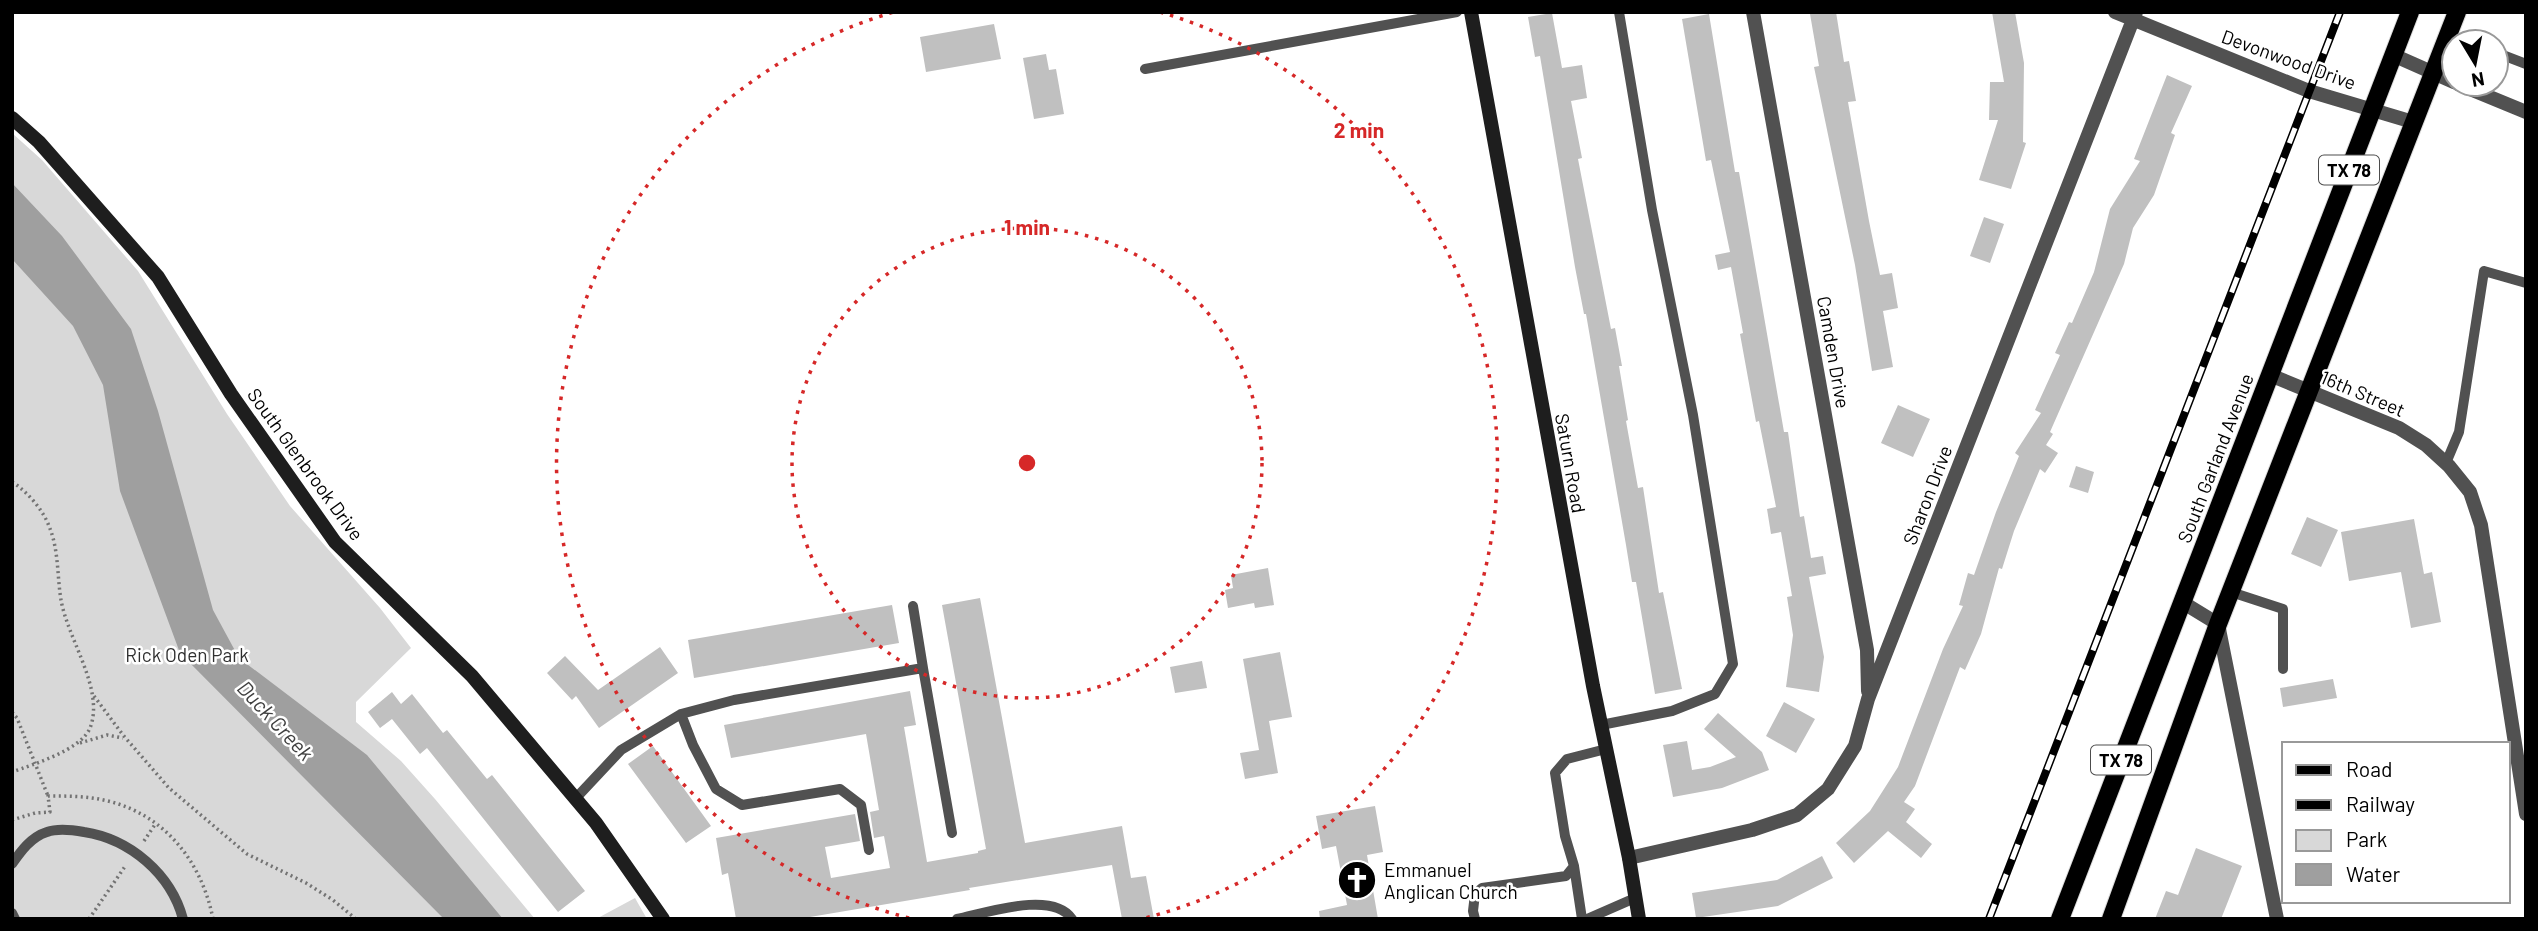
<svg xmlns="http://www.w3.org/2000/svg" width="2538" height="931" font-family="Barlow,sans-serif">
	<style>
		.green { fill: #d8d8d8 }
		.water { fill: #9f9f9f }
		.building { fill: #c0c0c0 }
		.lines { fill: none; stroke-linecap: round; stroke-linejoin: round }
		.primary-casing { stroke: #dbdbdb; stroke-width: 20 }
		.path { stroke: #737373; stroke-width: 3.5; stroke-dasharray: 2 3.5; stroke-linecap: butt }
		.lane { stroke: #515151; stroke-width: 10 }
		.street { stroke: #515151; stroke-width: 14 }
		.secondary { stroke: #1e1e1e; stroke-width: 14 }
		.primary { stroke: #000; stroke-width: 18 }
		.rail-casing { stroke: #000; stroke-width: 8 }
		.rail { stroke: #fff; stroke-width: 5; stroke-dasharray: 16; stroke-linecap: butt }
		.ring { fill: none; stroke: #d62828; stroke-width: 3.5; stroke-dasharray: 3.5 7 }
		.labels { text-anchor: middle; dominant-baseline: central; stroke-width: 5; stroke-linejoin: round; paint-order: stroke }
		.shield { fill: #fff; stroke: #4c4c4c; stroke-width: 2 }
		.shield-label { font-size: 18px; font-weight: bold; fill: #000 }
		.street-label { font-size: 19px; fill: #000; stroke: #fff }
		.park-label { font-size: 19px; fill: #2f2f2f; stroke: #fff }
		.poi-label { font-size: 19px; fill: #000; stroke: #fff; text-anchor: start }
		.water-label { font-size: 21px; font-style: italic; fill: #404040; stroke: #fff }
		.centre { fill: #d62828; stroke: #fff; stroke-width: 3.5 }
		.ring-label { font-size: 21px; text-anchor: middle; font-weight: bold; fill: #d62828; stroke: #fff; stroke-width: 5; stroke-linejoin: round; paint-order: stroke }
	</style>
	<rect width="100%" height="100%" fill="#fff"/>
	<!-- green -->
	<path class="green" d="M12,133l30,27 96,111 89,143 63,92 90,102 31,40 -55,54v20l45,39 34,38 100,120h-523z
		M635,898l12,21h-51z"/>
	<!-- water -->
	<path class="water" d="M12,183l50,53 69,93 27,82 55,199 26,48 128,97 136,164h-59l-264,-266 -60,-162 -17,-106 -30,-59 -61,-67z"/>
	<!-- building -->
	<path class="building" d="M1823,12h13l8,50 5,-1 7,40 -8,1 21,119 11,54 12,-2 6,35 -15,3 10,56 -21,4 -17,-106 -41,-198 5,-1 -9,-52z
		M1992,12h23l9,51 -1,79 3,1 -15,46 -32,-9 19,-60h-9l1,-38h14z
		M1552,13l10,55 20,-3 5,33 -16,3 11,57 -4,1 33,170 4,-1 7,38h-3l9,54 -2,1 12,67 5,-1 16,106 4,-1 19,97 -27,5 -19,-112h-4l-6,-37 -40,-231h-2l-9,-47 -35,-211 -5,1 -7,-40z
		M1709,14l26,158h4l45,260h4l12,85 4,-1 7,42 12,-2 3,18 -17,3 15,80 -5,35 -33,-5 7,-52 -6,-38 5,-1 -11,-64 -10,2 -4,-25 9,-2 -17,-86 -3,1 -16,-88 3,-1 -12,-66 -13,3 -3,-15 15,-3 -19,-92 -5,1 -24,-142z
		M994,24l7,35 -75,13 -6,-35z
		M1046,54l3,16 7,-1 8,45 -30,5 -11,-61z
		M2167,75l25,11 -21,47 4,2 -21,60 -21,33 -9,36 -74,168 3,2 -7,11 12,8 -13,20 -5,-4 -26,62 -12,38 -3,-1 -18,66 -16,36 -5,-3 -45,119 -11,16 11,7 -9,13 26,22 -11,14 -33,-27 -34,32 -18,-20 34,-32 28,-44 45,-118 20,-43 -4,-1 9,-32 6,2 22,-63 23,-56 -4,-3 26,-40 -6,-3 25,-55 -5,-2 14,-31 3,1 22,-51 16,-63 30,-48 -6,-2z
		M1984,217l20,7 -14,39 -20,-7z
		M1898,405l32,14 -17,38 -32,-14z
		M2076,466l18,6 -6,21 -19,-6z
		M2307,517l31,13 -17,37 -30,-13z
		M2414,519l10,55 8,-2 9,50 -30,6 -10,-56 -52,9 -8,-49z
		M1268,568l6,37 -19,3 -1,-5 -26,5 -3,-18 8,-2 -2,-13z
		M980,598l45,245 97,-17 9,52 15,-2 8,43h-32l-10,-54 -143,23 1,2 -160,27v2h-74l-8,-46 -6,2 -6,-37 139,-24 5,27 -35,6 6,31 59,-10 -6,-32 -10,2 -4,-26 9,-2 -13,-76 -135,24 -7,-33 186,-34 6,34 -12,2 23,135 51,-9v-2l8,-2 -44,-244z
		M892,605l7,38 -205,35 -6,-38z
		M660,647l18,26 -79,55 -23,-32 -4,4 -25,-27 18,-17 33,34z
		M1280,652l12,65 -23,4 9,52 -33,6 -5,-26 19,-3 -16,-91z
		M1202,661l5,27 -32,5 -5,-26z
		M2333,679l4,19 -54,9 -3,-19z
		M392,692l9,12 11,-10 31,39 4,-3 40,49 5,-4 93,116 -27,21 -131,-164 -7,6 -28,-35 -12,9 -12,-16z
		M1784,702l31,17 -19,34 -30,-17z
		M1718,713l44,39 7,18 -47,18 -49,9 -10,-52 24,-4 5,29 18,-3 26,-10 -32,-28z
		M653,746l58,80 -25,17 -58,-79z
		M1375,806l8,46 -16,3 11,64h-58l-1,-8 28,-6 -11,-59 -14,3 -6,-33z
		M2196,848l46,18 -21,53h-66l11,-28 12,4z
		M1822,856l11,22 -55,28 -82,12 -4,-25 85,-13z"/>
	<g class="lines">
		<!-- primary casing -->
		<g class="primary-casing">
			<path id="primary" d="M2060,919l350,-907
				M2111,919l107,-295 239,-612"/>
		</g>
		<!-- path -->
		<path class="path" d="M12,482c15,9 31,28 37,44 10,24 8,50 12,74 7,40 44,90 29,128 -9,22 -56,36 -78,44
			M94,696l29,39 46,53 78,66 59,29 27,17 23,19
			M12,712l5,6 31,78
			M80,743l27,-8 16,3
			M12,820l23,-7 15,-1 -2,-16c20,0 40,0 60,5 57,14 94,61 105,118
			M144,841l12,-18
			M89,919l37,-54"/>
		<!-- lane -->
		<path class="lane" d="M2496,61l4,-7 26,10
			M1145,69l312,-57
			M2446,463l13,-31 25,-161 42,12
			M2231,592l52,17v60
			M913,606l10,62
			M681,714l12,31 23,44 26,16 98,-16 21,16 8,45
			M1601,725l71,-14 43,-17 18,-30 -40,-249 -41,-205 -33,-198
			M576,798l45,-48 60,-36 53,-14 189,-32 29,165
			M12,864c9,-13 19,-27 35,-32 11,-4 26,-2 37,0 46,7 87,42 99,87
			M1574,866l8,53
			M12,913l3,6
			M957,919c29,-6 96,-29 115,0
			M1475,919l-2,-8 2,-17 7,-6 84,-12 8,-10 -9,-30 -10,-63 12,-14 39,-10
			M1587,919l48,-21"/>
		<!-- street -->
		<path class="street" d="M1753,12l114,638 1,41
			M2115,12l194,79 104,31
			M2393,55l61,27
			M2458,84l68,28
			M2270,375l129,53 27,17 23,21 21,26 11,33 45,289
			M2182,602l36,22 59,295
			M1629,858l123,-28 45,-15 31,-26 27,-43 13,-47 268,-687"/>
		<!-- secondary -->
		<path class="secondary" d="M1471,12l122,674 36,172 10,61
			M12,118l27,24 119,135 73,117 104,148 137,134 124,147 67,96"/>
		<!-- primary -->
		<use href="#primary" class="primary"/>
		<!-- rail casing -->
		<g class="rail-casing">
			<path id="rail" d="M1989,919l351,-907"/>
		</g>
		<!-- rail -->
		<use href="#rail" class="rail"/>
	</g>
	<!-- distance rings -->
	<g class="ring">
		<circle cx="1027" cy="463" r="235"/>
		<path d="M909 918A470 470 0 0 1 894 12M1160 12A470 470 0 0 1 1145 918"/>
	</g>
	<!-- icons -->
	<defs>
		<g id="church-disc" transform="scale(2.0125)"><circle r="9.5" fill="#000" stroke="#fff"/><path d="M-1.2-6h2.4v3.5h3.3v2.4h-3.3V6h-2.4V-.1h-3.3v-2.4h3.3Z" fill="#fff"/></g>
	</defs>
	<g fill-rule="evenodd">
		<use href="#church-disc" x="1357" y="880"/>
	</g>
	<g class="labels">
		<!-- shield labels -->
		<g class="shield">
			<rect x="2319" y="155.5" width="60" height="29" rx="5"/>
			<rect x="2091" y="745.5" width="60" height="29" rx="5"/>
		</g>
		<g class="shield-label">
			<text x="2349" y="170">TX 78</text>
			<text x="2121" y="760">TX 78</text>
		</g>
		<!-- street labels -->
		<g class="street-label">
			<text transform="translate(2289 59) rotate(20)">Devonwood Drive</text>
			<text transform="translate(1834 352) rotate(80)">Camden Drive</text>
			<text transform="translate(2363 393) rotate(23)">16th Street</text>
			<text transform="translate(2215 458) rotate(-69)">South Garland Avenue</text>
			<text transform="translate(1571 463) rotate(80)">Saturn Road</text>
			<text transform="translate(306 464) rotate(54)">South Glenbrook Drive</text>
			<text transform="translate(1927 495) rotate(-69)">Sharon Drive</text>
		</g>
		<!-- park labels -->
		<g class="park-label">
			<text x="187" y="654">Rick Oden Park</text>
		</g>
		<!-- poi labels -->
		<g class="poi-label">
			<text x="1384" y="869">Emmanuel<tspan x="1384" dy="22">Anglican Church</tspan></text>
		</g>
		<!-- water labels -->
		<g class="water-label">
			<text transform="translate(276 720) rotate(47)">Duck Creek</text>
		</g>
	</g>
	<circle cx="1027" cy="463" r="10" class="centre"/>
	<g class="ring-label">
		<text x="1359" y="138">2 min</text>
		<text x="1027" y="235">1 min</text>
	</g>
	<!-- border -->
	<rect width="2538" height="931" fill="none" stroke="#000000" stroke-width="28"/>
	<!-- legend -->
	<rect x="2282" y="742" width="228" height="161" fill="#ffffff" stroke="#999999" stroke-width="2"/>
	<rect x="2296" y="765" width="35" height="10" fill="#000000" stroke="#999999" stroke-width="2"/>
	<text x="2346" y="777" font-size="21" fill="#000000">Road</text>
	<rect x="2296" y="800" width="35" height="10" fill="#000000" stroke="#999999" stroke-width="2"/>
	<text x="2346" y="812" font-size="21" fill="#000000">Railway</text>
	<rect x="2296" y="830" width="35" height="21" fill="#d8d8d8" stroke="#999999" stroke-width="2"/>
	<text x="2346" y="847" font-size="21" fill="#000000">Park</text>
	<rect x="2296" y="864" width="35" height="21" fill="#9f9f9f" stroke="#999999" stroke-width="2"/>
	<text x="2346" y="882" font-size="21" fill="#000000">Water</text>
	<!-- north arrow -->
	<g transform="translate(2475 63) rotate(170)"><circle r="33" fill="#ffffff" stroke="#999999" stroke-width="2"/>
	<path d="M0-5L12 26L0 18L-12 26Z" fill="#000000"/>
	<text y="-10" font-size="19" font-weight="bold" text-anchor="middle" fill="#000000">N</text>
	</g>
</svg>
